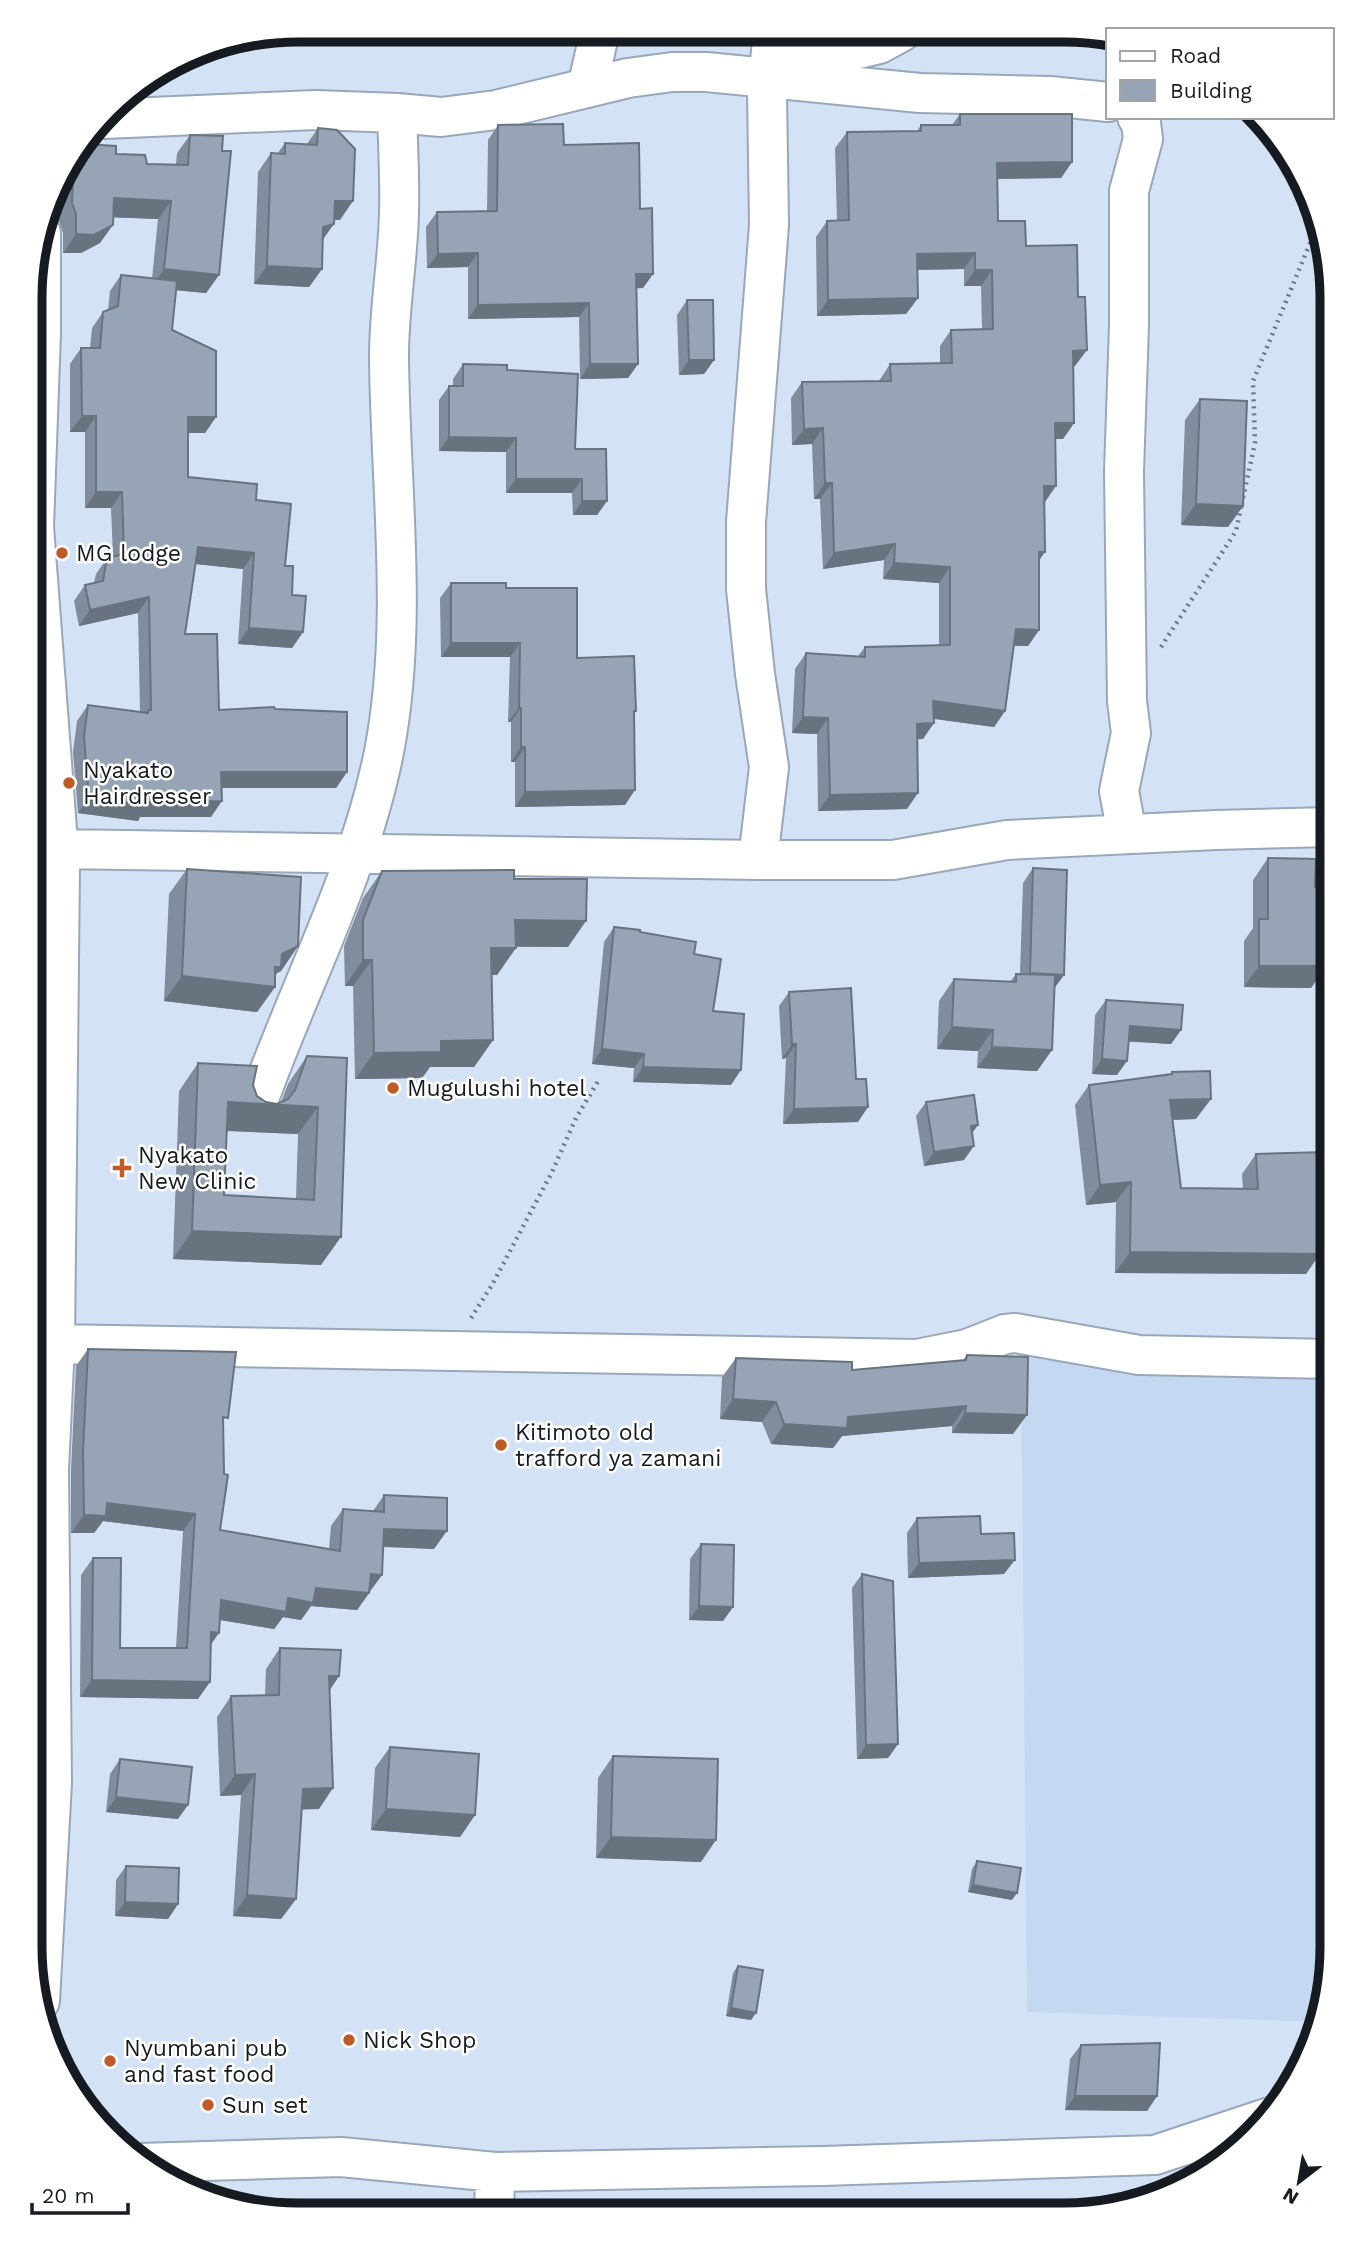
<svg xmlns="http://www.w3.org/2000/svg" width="1362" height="2245" font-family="'Work Sans',sans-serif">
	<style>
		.built { fill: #c4d8f1 }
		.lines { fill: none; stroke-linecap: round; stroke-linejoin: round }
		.minor-casing { stroke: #99a7b9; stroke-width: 42 }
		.path { stroke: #6d7783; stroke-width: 4.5; stroke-dasharray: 2 5; stroke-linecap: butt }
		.minor { stroke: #fff; stroke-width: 38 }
		.wall { fill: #818d9c; fill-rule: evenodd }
		.shaded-wall { fill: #69737f }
		.building { fill: #96a4b5; stroke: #69737f; stroke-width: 2; fill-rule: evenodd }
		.poi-dot { fill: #bf5b26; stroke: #fff; stroke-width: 2.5 }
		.labels { text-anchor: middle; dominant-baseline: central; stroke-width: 5; stroke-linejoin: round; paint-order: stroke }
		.poi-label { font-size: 23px; fill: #151b21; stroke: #fff; text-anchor: start }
		.rim { fill: none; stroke: #151b21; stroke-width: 9 }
	</style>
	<rect width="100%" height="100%" fill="#d4e2f5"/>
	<!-- built -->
	<path class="built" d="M1021,1347l311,22v596l-12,57 -293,-10z"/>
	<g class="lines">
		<!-- minor casing -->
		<g class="minor-casing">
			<path id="minor" d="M772,57l86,-8 21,-5 22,-12
				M587,88l13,-57
				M104,119l212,-9 81,3 44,4 55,-7 132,-32 44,-6h34l214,21 130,3 58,6
				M1127,834l-8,-43 12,-58 -4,-32 -3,-230 5,-146v-134l14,-52 -2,-16 -4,-6
				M59,849l699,11h135l114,-20 209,-10 116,-3
				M758,860l11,-93 -14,-93 -9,-85v-67l23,-297 -2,-133 6,-61
				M255,1110c42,-120 104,-233 129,-358 25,-130 6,-265 5,-396 0,-48 9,-96 10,-143 1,-33 -1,-67 -2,-100
				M55,1344l862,15 50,-10 38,-15 10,-1 124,22 193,4
				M40,2001l12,-218 -3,-314 6,-125 5,-475 -26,-342 7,-194v-100
				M140,2163l201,-6 154,15 328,-6 332,-11 115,-38
				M494,2214l1,-42"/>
		</g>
		<!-- path -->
		<path class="path" d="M1243,498l12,-55 -2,-62 65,-157
			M1161,647l75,-116 5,-24
			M471,1318l21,-33 60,-113 24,-54 24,-40"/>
		<!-- minor -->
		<use href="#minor" class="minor"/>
	</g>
	<!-- wall -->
	<path class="wall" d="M960,114l112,48 -11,16 -64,1 1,42 28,25 49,120h-2l1,57 -11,16h-8l-11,63 -5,59v69l-11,16h-14l-9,65 -11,16 -60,-8 -11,20h-6l-10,70 -89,2 -1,-77 -25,-1 3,-64 11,-16 52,3 7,-9 74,-2v-62l-56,-4 1,-19 -61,9 -3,-70h-6l-2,-55 -20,1 -1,-47 11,-16 77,-1 11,-17h50v-18l11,-16 31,-1 -1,-43h-17v-17l-47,1 1,28 -12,16 -89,2 -1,-79 11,-16h10l-2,-73 12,-16 70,-1 4,-6h31z
		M498,125l66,20 76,64 13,65 -10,14h-7l2,76 -10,14 -48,1 -1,-62 -111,2v-52l-41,1 -1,-41 11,-15 50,-1 1,-71z
		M318,128l22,92 -6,-1 -11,21 -1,29 -13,18 -55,-3 4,-112 13,-19 6,1 8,-11 22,1z
		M190,135l29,140 -13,18 -30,-3 -4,40 44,87 -11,16h-17v44l68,23 29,66 7,29 11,37 -11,16 -54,-4 5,-75 -48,-5 -10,70 34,76 56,-1 72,63 -11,16h-114l-11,29h-71l-2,4 -60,-8 -5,-61 4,-31 11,-16 52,7 -2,-99 -59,13 -5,-25 11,-16 9,-2 2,-9 11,-16 6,-1 -2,-49h-26v-76h-15v-68l11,-16h9l2,-20 11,-16 5,-2 2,-19 11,-16 31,4 6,-60 -45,-2 -13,26 -19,10h-18v-20l-4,-12 2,-47 23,-30 63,20 29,1 1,-12z
		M687,300l27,60 -10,14 -25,1 -2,-60z
		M463,364l44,6 68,79 32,52 -10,14h-24l-1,-22h-66v-41l-67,-1v-51l10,-14h4v-7z
		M1200,399l43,107 -15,21 -47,-2 4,-105z
		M451,583l55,5 71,70 59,53 -2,3 -9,91 -110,2v-45h-4v-40h-3l2,-65h-69l-1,-59z
		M1268,858l47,29 11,79 -15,22 -67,-1v-46l9,-13v-48z
		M1033,868l31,107 -10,13 -2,62 -15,21 -60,-3 1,-17 -41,-2 2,-48 15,-22 56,3 6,-8h4l3,-91z
		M187,869l111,77 -17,25 -4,2 -2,3v11l-18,25 -93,-11 5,-107z
		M382,871l132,8 54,68h-52l-19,28h-5l1,65 -19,27h-44l-8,11 -67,1 -2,-93h-8l-1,-40 19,-48z
		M614,927l26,5 54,22 37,131 -98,-3 1,-14 -42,-4 12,-122z
		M789,992l69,130 -75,2 3,-66 -4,1 -3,-53z
		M1106,1000l75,30 -10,14 -42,-3 -12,34 -25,-1 3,-59z
		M307,1056l40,2 -26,207 -148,-6 6,-168 19,-28 59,33 9,6 11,2 4,-2 7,-18zM227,1131l71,3 -2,65 -72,-4z
		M1172,1072l24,47 -23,1 8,68 62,1 -1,-15 14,-20 73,69 -10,14 -13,37 -191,-1 1,-71 -30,3 -11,-100 14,-20 81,-11z
		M926,1102l46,31 -8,27 -40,6 -8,-50z
		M88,1349l135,76 -3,105 109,19 2,-23 12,-17 30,2 11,-16 50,54 -51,-2 -1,28 -25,35 -46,-4 -10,14 -18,-3 -9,12 -54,-9 -9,25 -13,54 -118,-2 1,-122 12,-17 27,90h56l7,-117 -80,-10 -9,12h-23v-64l5,-103z
		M967,1355l46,79 -61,-1v-7l-110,10 -9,12 -62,-4 -9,-22 -42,-3 2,-42 14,-19 116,12 111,-10z
		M917,1518l64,16 23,40 -96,4 -1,-45z
		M701,1544l32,63 -10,14 -34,-1 1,-61z
		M862,1574l36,170 -10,14 -31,1 -5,-171z
		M280,1648l59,28 -10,15 -10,118h-17l-6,90 -15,20 -48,-3 8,-121 -21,1 -3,-79 14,-21 34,-1 1,-26z
		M390,1747l85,68 -15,22 -89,-7 4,-62z
		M613,1756l88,106 -105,-4 2,-80z
		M120,1759l58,60 -72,-7 4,-38z
		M977,1861l35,39 -44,-8 4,-23z
		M126,1866l52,38 -10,15 -53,-3 1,-36z
		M738,1966l13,54 -25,-4 7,-43z
		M1081,2045l76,51 -10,15 -82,-1 5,-51z
		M1221,2145l6,15 -20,12 3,-12z"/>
	<!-- shaded-wall -->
	<path class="shaded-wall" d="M1072,162l-11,16 -76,1 12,-16z
		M114,198l57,3 -13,18 -57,-2z
		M335,201h18l-13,19 -18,-1z
		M334,224l-13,18 2,-15z
		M113,225l-13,18 -19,10h-18l13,-19z
		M478,253l-10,14 -41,1 11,-14z
		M975,253l-11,16 -59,1 12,-16z
		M267,266l55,3 -13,18 -55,-3z
		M164,269l55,6 -13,18 -55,-5z
		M975,270h17l-11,16h-17z
		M636,274h17l-10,14 -17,1z
		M918,298l-12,16 -89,2 11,-16z
		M589,303l-10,14 -111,2 10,-14z
		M1087,350l-12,16 -14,1 12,-16z
		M689,360h25l-10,14 -25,1z
		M590,364h48l-10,14 -48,1z
		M82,416h14l-11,16h-15z
		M188,417h28l-11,16h-28z
		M1055,423h19l-11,16h-20z
		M823,428l-11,16 -20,1 12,-16z
		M449,437l67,1 -10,14 -67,-1z
		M516,479h66l-10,14h-66z
		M825,483h7l-12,16h-6z
		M1044,486h12l-11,16h-13z
		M96,492h26l-11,16h-26z
		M582,501h25l-10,14h-24z
		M1196,504l47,2 -15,21 -47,-2z
		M895,544l-11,16 -61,9 11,-16z
		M198,547l56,6 -11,16 -56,-6z
		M1039,552h6l-11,16z
		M894,563l56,4 -11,16 -56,-4z
		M149,597l-11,16 -59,13 11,-16z
		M249,628l54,4 -11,16 -54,-4z
		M1016,629l23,1 -11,16 -23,-1z
		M451,643h69l-10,14h-69z
		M933,701l72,10 -11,16 -72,-10z
		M519,708h2l-10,14h-3z
		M803,717l25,1 -11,16 -25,-1z
		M934,723l-11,16 -18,1 12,-16z
		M521,747h4l-10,15h-4z
		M221,772h126l-11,16h-126z
		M635,790l-10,15 -110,2 10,-15z
		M918,793l-11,16 -89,2 12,-16z
		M89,798l133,3 -11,16h-71l-2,4 -60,-8z
		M515,920l71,1 -18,26 -72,-1z
		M298,946l-17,25 -4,2 -9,13 7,1 -18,25 -93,-11 18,-25 100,-22z
		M491,948h25l-19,27h-24z
		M363,960h9l-19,26h-8z
		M1259,966h67l-15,22 -67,-1z
		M1030,973l34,2 -11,15 -33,-2z
		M1130,1026l51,4 -10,14 -52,-3z
		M952,1027l41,3 -15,21 -41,-2z
		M493,1040l-19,27h-44l-8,11 -67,1 19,-26 67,-12z
		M792,1044h4l-10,14 -4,1z
		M992,1047l60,3 -15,21 -60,-3z
		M602,1049l42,5 -10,14 -42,-4z
		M1102,1059l25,2 -10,14 -25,-1z
		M643,1067l98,3 -10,15 -98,-3z
		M1211,1099l-15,20 -40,1 14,-20z
		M228,1102l90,5 -20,27 -89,-4z
		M868,1107l-10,15 -75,2 11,-15z
		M978,1125l-10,14 3,-13z
		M974,1146l-10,14 -40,6 10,-14z
		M1131,1182l-15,20 -30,3 14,-20z
		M1319,1223h10l-14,21z
		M192,1231l149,6 -20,28 -148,-6z
		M1130,1252l190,2 -14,20 -191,-1z
		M733,1399l43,3 -14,20 -42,-3z
		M966,1406l-14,20 -110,10 -9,12 -62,-4 13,-20 64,-7z
		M965,1413l62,2 -14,19 -61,-1z
		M107,1503l88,11 -12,17 -80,-10 -9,12h-23l13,-18z
		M384,1529l63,2 -13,18 -63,-3z
		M1015,1560l-11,14 -96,4 11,-15z
		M371,1574l11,1 -13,17z
		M316,1588l53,5 -12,17 -46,-4 -10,14 -18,-3 -9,12 -65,-11 12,-18 67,-2z
		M699,1606l34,1 -10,14 -34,-1z
		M211,1632l8,1 -12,17z
		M329,1676h10l-14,21z
		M92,1680l118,2 -12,17 -118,-2z
		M898,1744l-10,14 -31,1 9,-14z
		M255,1774l-14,21 -21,1 15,-21z
		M333,1788l-14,21 -30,1 14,-21z
		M116,1797l72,8 -10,14 -72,-7z
		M386,1809l89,6 -15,22 -89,-7z
		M611,1837l105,3 -15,22 -105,-4z
		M973,1885l44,8 -5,7 -44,-8z
		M247,1895l49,4 -15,20 -48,-3z
		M125,1902l53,2 -10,15 -53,-3z
		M731,2008l25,5 -5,7 -25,-4z
		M1075,2096h82l-10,15 -82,-1z"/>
	<!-- building -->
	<path class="building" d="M960,114h112v48l-75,1 1,58h27l1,25 51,-1 1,52h7l2,53 -14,1 1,72h-19l1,63h-12l1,66h-6v78l-23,-1 -11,82 -72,-10 1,22 -17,1 1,69 -88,2 -2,-77 -25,-1 3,-64 59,4v-10l85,-2v-78l-56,-4 1,-19 -61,9 -2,-70h-7l-2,-55 -19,1 -2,-47 89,-1 -1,-17 62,-1 -1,-33 42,-1 -1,-59h-17v-17l-58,1 1,44 -90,2 -1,-79 22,-1 -2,-88 74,-1v-6h39z
		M563,124l1,21 75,-2 1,66 12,-1 1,66h-17l2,90h-48l-1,-61 -111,2v-52l-40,1 -1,-42 60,-1 1,-86z
		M318,128l19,2 18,19 -2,52h-18l-1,23 -11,3 -1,42 -55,-3 4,-113 14,1v-11l32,2z
		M190,135l33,1 -1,15h9l-12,124 -55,-6 7,-68 -57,-3 -1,27 -19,10 -18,-1v-20l-4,-11 2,-45 10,-14 32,2v8l29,1 2,9 41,1z
		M121,275l56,6 -5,49 44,21v66h-28v60l69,7 -1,16 35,4 -6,62h8l-1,29 14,1 -3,36 -54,-4 5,-75 -56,-6 -13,87h32l2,76 55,-3 1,2 72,3v60h-126l1,29 -73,1v3l-60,-7 -5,-62 4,-31 60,8v-3h3l-2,-113 -59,13 -5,-25 18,-4 4,-23 17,-4 -2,-62h-26v-76h-14l-1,-68h19l3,-36 15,-6z
		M687,300h26l1,60h-25z
		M463,364l44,1v5l71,4 -3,75h31l1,52h-25v-22h-66v-41l-67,-1v-51h14z
		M1200,399l47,2 -4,105 -47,-2z
		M451,583h55v5h71v70l57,-2 2,55h-2l1,79 -110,2v-45h-4v-39h-2l1,-65h-69z
		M1268,858l48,1 -1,28 11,1v78h-67v-47h9z
		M1033,868l34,2 -3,105 -34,-2z
		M187,869l114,8 -3,69 -16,8 -1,13h-6v20l-93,-11z
		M514,870v9h73l-1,42 -71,-1 1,28h-25l2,92 -52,1v11l-67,1 -2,-93h-9v-40l19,-49z
		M614,927l26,3v2l56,10 -2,12 27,5 -8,52 31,3 -3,56 -98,-3 1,-13 -42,-5z
		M1016,974l39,1 -3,75 -60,-3 1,-17 -41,-3 2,-48 62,3z
		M851,988l5,91h10l2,28 -74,2 2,-65h-4l-3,-52z
		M1106,1000l77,5 -2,25 -51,-4 -3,35 -25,-2z
		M307,1056l40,2 -6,179 -149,-6 6,-168 59,3 -4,19 4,11 9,6 11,2 11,-5 7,-9zM228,1102l90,5 -4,93 -90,-5z
		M1210,1071l1,28 -41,1 11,88 77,1 -2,-35 70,-2 3,71h-10l1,31 -190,-2 1,-70 -31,3 -11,-100 83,-11v-2z
		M974,1095l4,30 -7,1 3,20 -40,6 -8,-50z
		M88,1349l148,3 -8,66 -5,-1 1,57 4,1 -8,55 120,21 3,-42 41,3v-17l63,3v33l-63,-2 -2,46 -11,-1 -2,19 -53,-5 -3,15 -25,-5 -2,14 -65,-12 -2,33 -8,-1 -1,50 -118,-2 1,-122h28l-1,90h67l8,-134 -88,-11 -1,13 -22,-1 -1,-63z
		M967,1355l61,2 -1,58 -62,-2 1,-7 -118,11 -1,11 -63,-4 -8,-22 -43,-3 3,-41 116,4v8l114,-10z
		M980,1516l1,18 33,-1 1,27 -96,3 -2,-45z
		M701,1544l33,1 -1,62 -34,-1z
		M862,1574l31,7 5,163 -32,1z
		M280,1648l61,2 -2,26h-10l4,112 -30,1 -7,110 -49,-4 8,-121 -20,1 -4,-79 48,-1z
		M390,1747l89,7 -4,61 -89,-6z
		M613,1756l105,3 -2,81 -105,-3z
		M120,1759l72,8 -4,38 -72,-8z
		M977,1861l44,7 -4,25 -44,-8z
		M126,1866l53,2 -1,36 -53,-2z
		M738,1966l25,4 -7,43 -25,-5z
		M1160,2043l-3,53h-82l6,-51z
		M1251,2136l-24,24 -12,7 6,-22z"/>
	<!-- markers -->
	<g class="poi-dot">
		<circle cx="62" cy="553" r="7"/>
		<circle cx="69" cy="783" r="7"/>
		<circle cx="393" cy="1088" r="7"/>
		<path d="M118.5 1157.5h7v7h7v7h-7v7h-7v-7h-7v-7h7z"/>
		<circle cx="501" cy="1445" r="7"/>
		<circle cx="349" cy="2040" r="7"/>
		<circle cx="110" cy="2061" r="7"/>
		<circle cx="208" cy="2105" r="7"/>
	</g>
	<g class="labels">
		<!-- poi labels -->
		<g class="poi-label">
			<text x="76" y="553">MG lodge</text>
			<text x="83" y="770">Nyakato<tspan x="83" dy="26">Hairdresser</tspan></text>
			<text x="407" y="1088">Mugulushi hotel</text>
			<text x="138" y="1155">Nyakato<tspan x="138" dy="26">New Clinic</tspan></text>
			<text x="515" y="1432">Kitimoto old<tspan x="515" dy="26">trafford ya zamani</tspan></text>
			<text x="363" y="2040">Nick Shop</text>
			<text x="124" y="2048">Nyumbani pub<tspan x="124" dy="26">and fast food</tspan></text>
			<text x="222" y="2105">Sun set</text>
		</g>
	</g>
	<!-- crop -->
	<path d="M0 0H1362V2245H0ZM298 42H1064A256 256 0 0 1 1320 298V1947A256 256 0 0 1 1064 2203H298A256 256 0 0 1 42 1947V298A256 256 0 0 1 298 42Z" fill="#fff" fill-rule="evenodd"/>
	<path class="rim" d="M298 42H1064A256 256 0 0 1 1320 298V1947A256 256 0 0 1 1064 2203H298A256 256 0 0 1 42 1947V298A256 256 0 0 1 298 42Z"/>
	<!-- legend -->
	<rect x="1106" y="28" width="228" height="91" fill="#ffffff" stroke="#a1a4a6" stroke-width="2"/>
	<rect x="1120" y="51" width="35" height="10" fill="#ffffff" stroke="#a1a4a6" stroke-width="2"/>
	<text x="1170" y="63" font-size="21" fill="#151b21">Road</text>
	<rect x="1120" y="80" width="35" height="21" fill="#96a4b5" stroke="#a1a4a6" stroke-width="2"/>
	<text x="1170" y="98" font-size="21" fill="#151b21">Building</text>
	<!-- north arrow -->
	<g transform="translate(1299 2182) rotate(211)" stroke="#ffffff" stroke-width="5" paint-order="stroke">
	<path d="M0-5L12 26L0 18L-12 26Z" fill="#151b21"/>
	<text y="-10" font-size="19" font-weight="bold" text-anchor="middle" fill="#151b21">N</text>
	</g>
	<!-- scale -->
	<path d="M32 2203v10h96v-10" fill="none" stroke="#151b21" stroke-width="3.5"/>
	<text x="42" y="2203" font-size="21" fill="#151b21" stroke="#ffffff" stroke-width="5" paint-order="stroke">20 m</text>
</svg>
